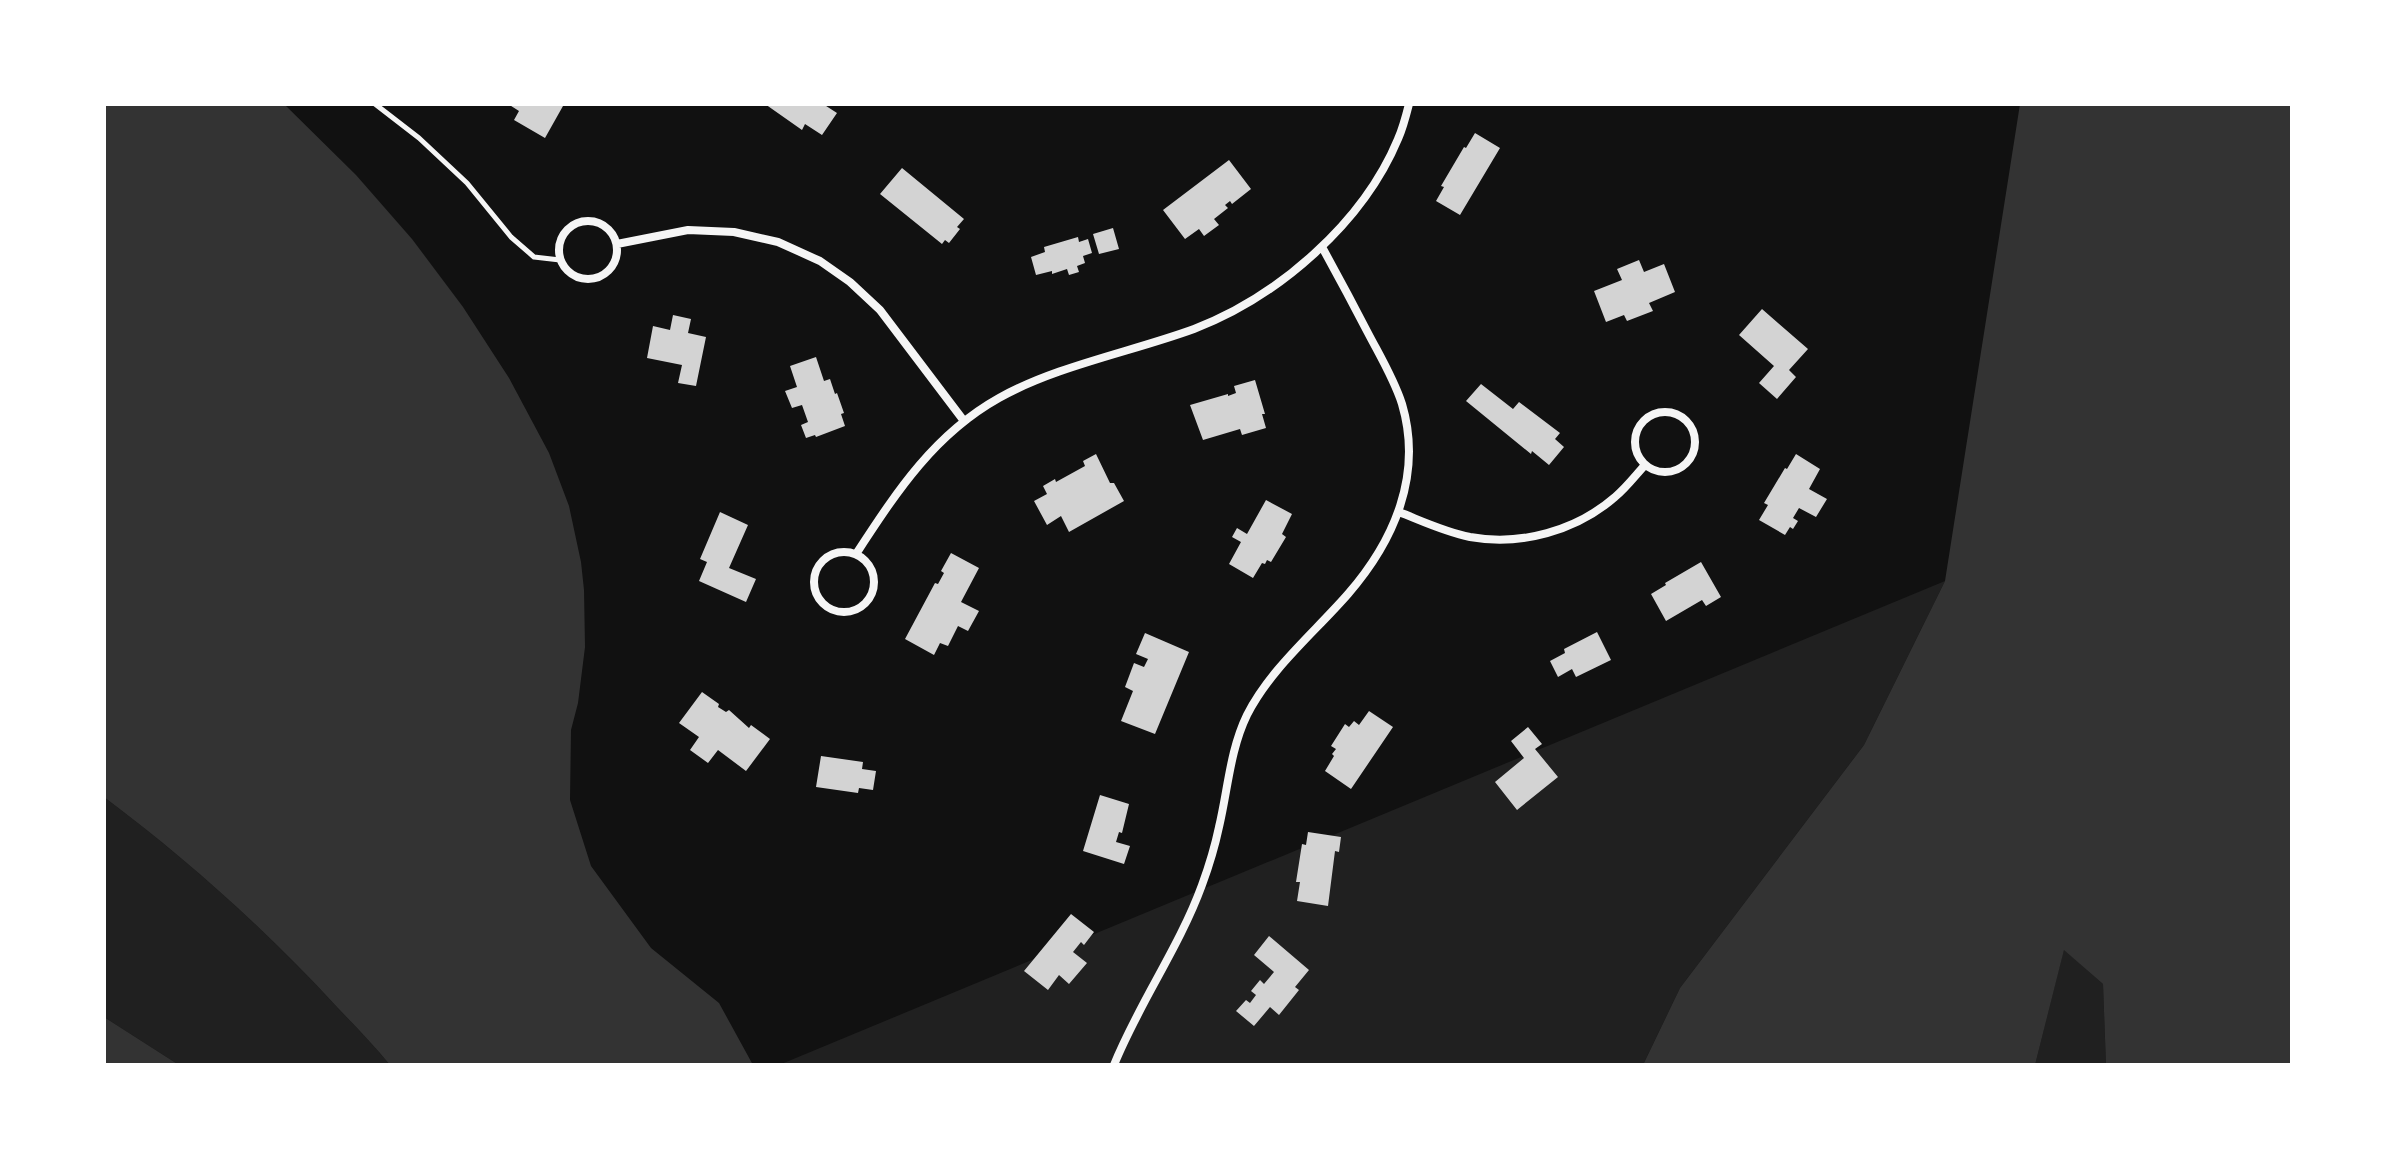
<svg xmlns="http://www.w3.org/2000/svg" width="2396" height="1169" font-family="'PT Sans Narrow',sans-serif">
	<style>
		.green { fill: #202020 }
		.water { fill: #333 }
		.building { fill: #d3d3d3 }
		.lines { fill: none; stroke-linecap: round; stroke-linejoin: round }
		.service { stroke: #f5f5f5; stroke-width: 5 }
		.minor { stroke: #f5f5f5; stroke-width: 8 }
	</style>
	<rect width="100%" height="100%" fill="#111"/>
	<!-- green -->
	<path class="green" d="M1945,581l-81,164 -184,243 -37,77h-864z
		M104,797c84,63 161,132 232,209 18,19 37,38 54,59h-211l-75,-48z
		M2064,949l39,35 3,81h-71z"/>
	<!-- water -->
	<path class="water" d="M104,104h180l72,71 56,64 51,68 46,71 40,75 20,53 12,56 3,28 1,57 -7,56 -7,27 -1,70 21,66 60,82 68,55 34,62h-363c-17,-21 -36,-40 -54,-59 -71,-77 -148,-146 -232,-209z
		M2020,104h272v961h-186l-3,-81 -39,-34 -29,115h-392l37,-77 184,-243 81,-164z
		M104,1017l75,48h-75z"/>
	<!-- building -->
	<path class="building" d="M508,104h52l3,2 -18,32 -31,-18 5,-9z
		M765,104h58l14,9 -15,22 -17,-11 -3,6z
		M1475,133l25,15 -40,67 -24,-14 8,-14 -3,-1 23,-39 2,1z
		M1229,160l22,29 -19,15 -2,-3 -5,4 3,3 -14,11 5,6 -15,11 -5,-7 -14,10 -22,-29z
		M902,168l62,51 -7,8 3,2 -11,14 -4,-3 -3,4 -62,-50z
		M1113,228l6,21 -20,5 -6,-20z
		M1078,237l1,5 9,-3 4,14 -9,3 2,7 -8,3 2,6 -10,3 -2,-6 -15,5v-3l-16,4 -5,-18 14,-5 -1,-5z
		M1639,260l5,12 20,-8 11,28 -26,11 4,8 -26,10 -3,-6 -18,7 -12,-31 28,-11 -5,-11z
		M1762,309l46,40 -19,21 7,7 -19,22 -18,-16 15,-17 -35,-31z
		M673,315l18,4 -3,14 18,4 -10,49 -18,-3 4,-18 -35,-7 6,-32 17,4z
		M816,357l8,24 6,-2 5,15 2,-1 7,20 -3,1 4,12 -29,11 -1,-2 -9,3 -5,-13 7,-3 -6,-17 -10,3 -7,-17 12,-4 -7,-21z
		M1255,380l10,34h-3l4,14 -24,7 -2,-6 -37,11 -13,-35 38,-11v2l8,-3 -2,-7z
		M1481,384l32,25 6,-7 41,31 -5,6 9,8 -15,18 -17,-14 -1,3 -65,-53z
		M1096,454l14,29h4l10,18 -55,31 -8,-16 -14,9 -13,-24 13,-7 -4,-8 12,-7 1,3 29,-16 -2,-5z
		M1796,454l24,15 -11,20 18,10 -11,18 -17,-9 -6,10 5,3 -5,8 -3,-2 -5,8 -26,-15 9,-15 -4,-2 21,-35 2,1z
		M1266,500l26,14 -10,20 4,3 -15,25 -4,-2 -2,4 -3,-1 -9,15 -24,-14 12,-22 -9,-5 5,-9 10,6z
		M720,512l28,13 -19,43 27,11 -10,23 -47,-21 8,-19 -7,-3z
		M951,553l28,15 -18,34 18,9 -11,20 -10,-5 -10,20 -8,-3 -6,12 -29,-16 30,-56 3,1 6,-11 -3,-2z
		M1701,562l20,35 -15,9 -4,-6 -36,21 -15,-27 15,-9 -1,-2z
		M1597,632l14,28 -35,17 -4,-8 -14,8 -8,-16 15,-8 -1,-4z
		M1145,633l44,19 -34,82 -34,-13 12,-30 -8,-4 9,-24 10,4 4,-8 -12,-5z
		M702,692l17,12 -1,3 8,5 3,-2 20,18 2,-3 19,14 -24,32 -28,-21 -10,13 -18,-13 9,-13 -20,-14z
		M1369,711l24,16 -42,62 -26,-18 9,-15 -2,-2 4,-5 -5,-3 14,-22 4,3 5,-6 5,4z
		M1528,727l14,17 -7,5 23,28 -41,33 -22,-28 29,-24 -13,-17z
		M821,756l42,6 -1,7 14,2 -3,19 -14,-2 -1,5 -42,-6z
		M1100,795l29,9 -7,29 -3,-1 -3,10 14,4 -6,18 -41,-13z
		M1308,832l33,5 -2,15 -4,-1 -7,55 -31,-5 3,-19h-4l6,-38 4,1z
		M1071,914l23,18 -10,13 -3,-3 -8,10 14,11 -18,21 -10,-9 -11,15 -24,-19z
		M1269,936l40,34 -14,17 4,3 -20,25 -9,-8 -16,19 -18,-15 10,-11 4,3 6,-8 -5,-4 9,-11 4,4 10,-12 -20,-17z"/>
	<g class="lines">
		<!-- service -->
		<path class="service" d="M375,104l44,34 48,45 44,54 23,20 26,3"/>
		<!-- minor -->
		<path class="minor" d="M559 250a29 29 0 1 1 58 0a29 29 0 1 1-58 0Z
			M617,244l71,-14 46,2 44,10 42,19 30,21 30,28 84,111
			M1635 442a30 30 0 1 1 60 0a30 30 0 1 1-60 0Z
			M1399,512c23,9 46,20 71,25 51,9 106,-6 145,-40 11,-9 20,-21 30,-32
			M814 582a30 30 0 1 1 60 0a30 30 0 1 1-60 0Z
			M856,554c40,-61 77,-119 143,-156 57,-32 132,-46 195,-69 84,-32 169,-106 204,-190 5,-11 8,-23 11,-35
			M1114,1065c25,-62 65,-117 88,-180 7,-19 13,-39 17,-58 9,-38 11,-77 28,-112 24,-47 67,-82 101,-121 46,-53 75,-119 54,-190 -8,-25 -22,-48 -34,-71 -15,-29 -30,-57 -46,-86"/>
	</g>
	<!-- border -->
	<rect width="2396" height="1169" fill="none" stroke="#ffffff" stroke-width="212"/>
</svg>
